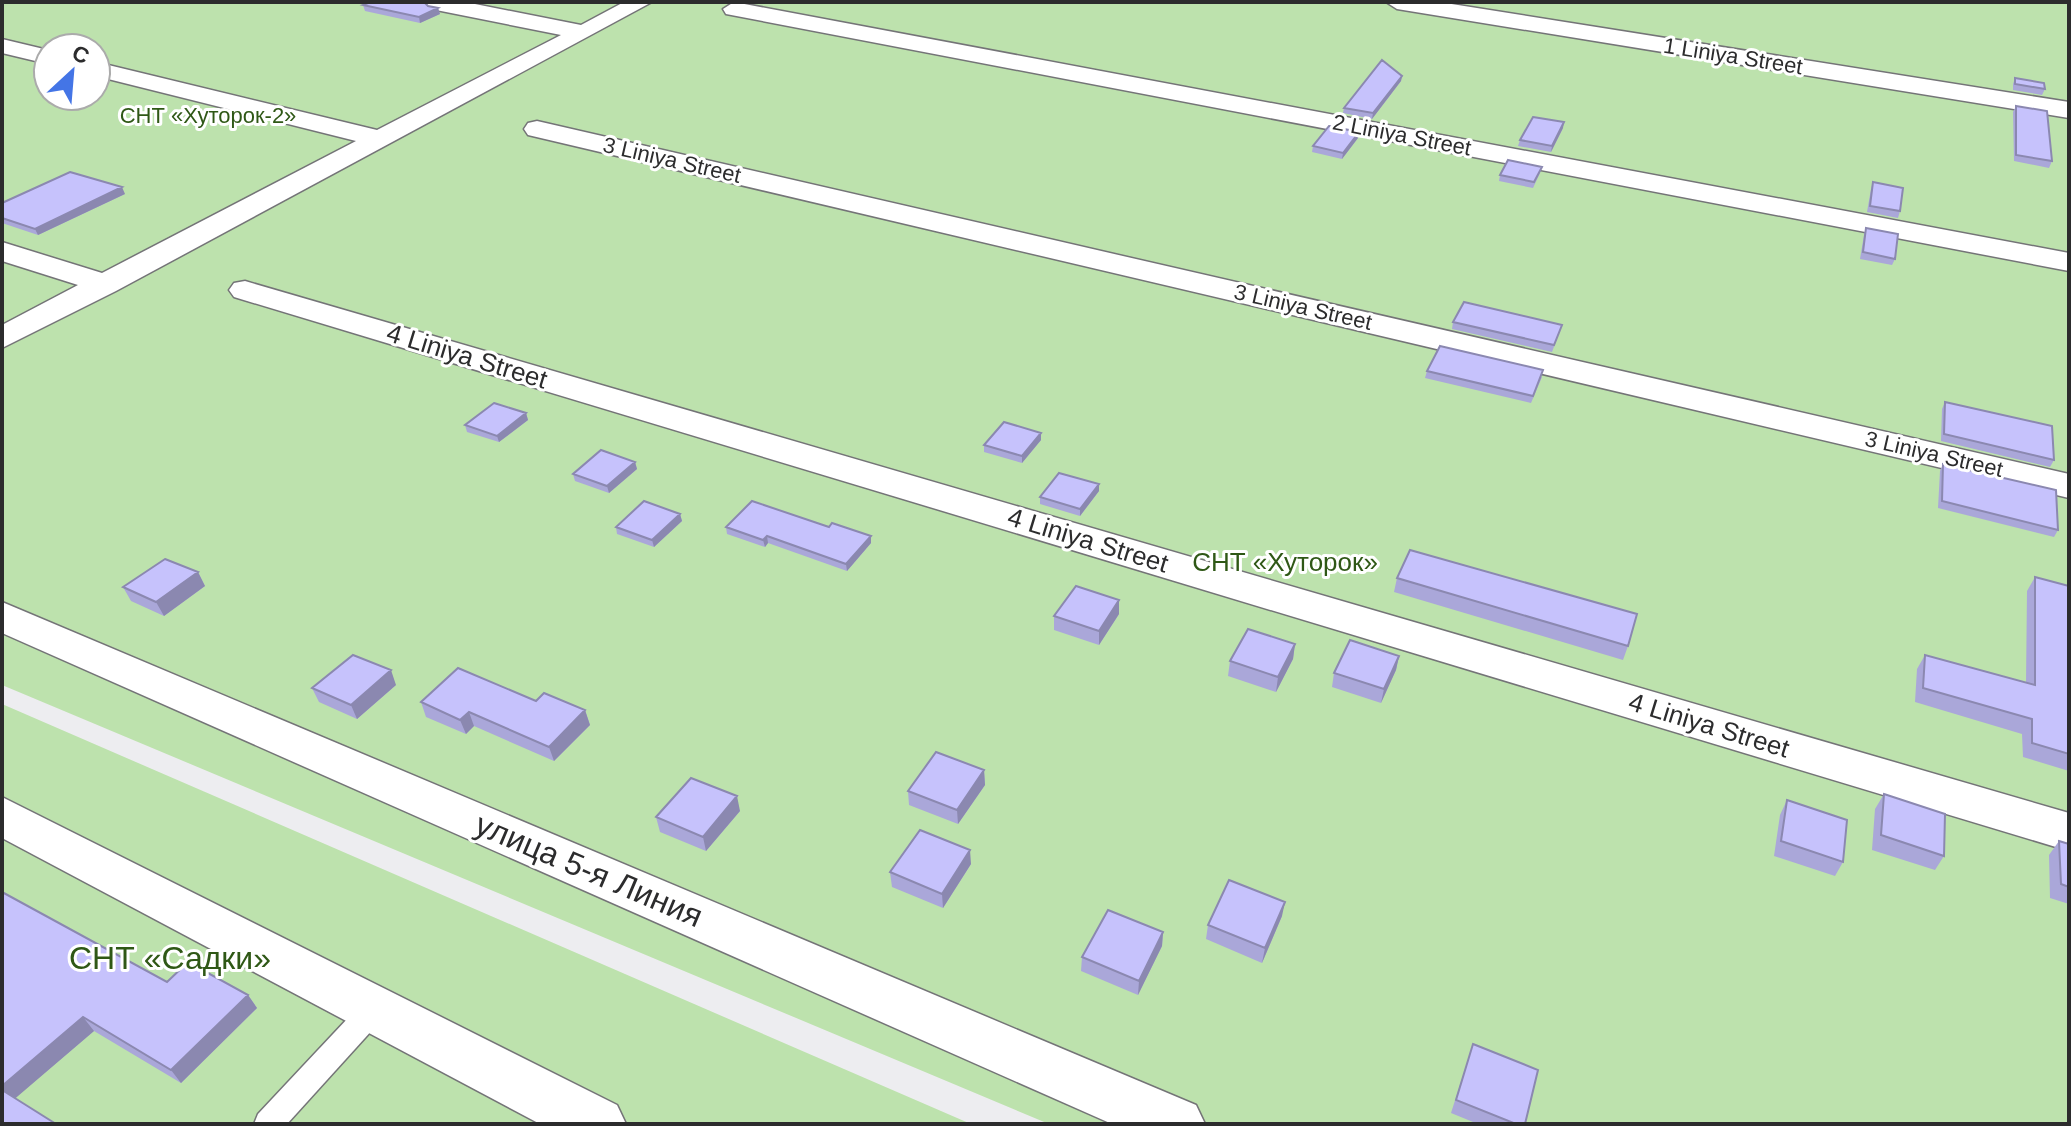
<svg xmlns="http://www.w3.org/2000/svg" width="2071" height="1126" font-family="Helvetica,sans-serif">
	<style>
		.green { fill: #bde2ad; fill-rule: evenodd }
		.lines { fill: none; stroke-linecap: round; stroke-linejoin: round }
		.lane-casing { stroke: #747477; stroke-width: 3 }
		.street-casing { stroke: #747477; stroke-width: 3 }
		.lane { fill: #fff; fill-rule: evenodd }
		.street { fill: #fff; fill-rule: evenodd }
		.wall { fill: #aaa7d9 }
		.shaded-wall { fill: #8b88b0 }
		.building { fill: #c6c2fc; stroke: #8b88b0; stroke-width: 2 }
		.labels { text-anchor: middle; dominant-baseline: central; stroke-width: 6; stroke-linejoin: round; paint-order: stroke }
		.far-street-label { font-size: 22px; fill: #2c2c2d; stroke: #fff }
		.far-park-label { font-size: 22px; fill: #2f5816; stroke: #fff }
		.street-label { font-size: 26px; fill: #2c2c2d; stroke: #fff }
		.park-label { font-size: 26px; fill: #2f5816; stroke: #fff }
		.near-street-label { font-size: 32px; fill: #2c2c2d; stroke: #fff }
		.near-park-label { font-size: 32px; fill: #2f5816; stroke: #fff }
	</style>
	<rect width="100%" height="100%" fill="#ededf0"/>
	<!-- green -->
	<path class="green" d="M2,2h2067v1122h-1020l-1047,-439zM48,48h48v48h-48z
		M2,704l969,420h-969z"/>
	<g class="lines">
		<!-- lane casing -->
		<g class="lane-casing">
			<path id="lane" d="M374,997l10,4 4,8 -4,8 -97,107h-33l4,-10 106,-113z"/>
		</g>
		<!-- street casing -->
		<g class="street-casing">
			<path id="street" d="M420,2h45l116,23 43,-23h28l-536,289 -114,57v-23l76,-40 -76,-24v-19l100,31 254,-132 -260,-65v-14l281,68 184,-95 -130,-26z
				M734,2l1335,251v18l-1343,-257 -3,-5z
				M1386,2h53l630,100v16l-672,-109z
				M2,39l46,11v14l-46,-11z
				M537,121l1532,353v24l-1541,-363 -4,-6 4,-6z
				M245,281l1824,532v38l-1835,-554 -5,-7 5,-7z
				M2,602l1194,503 9,19h-93l-1110,-491z
				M2,797l615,308 9,19h-86l-538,-286z"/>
		</g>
		<!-- lane -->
		<use href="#lane" class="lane"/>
		<!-- street -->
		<use href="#street" class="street"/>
	</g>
	<!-- wall -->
	<path class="wall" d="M363,5l65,1 10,2 2,6 -20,9 -55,-12z
		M1402,76l-1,5 -29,38 -29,-6 1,-5z
		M2015,78l30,11 -3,6 -29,-5v-6z
		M2016,106l36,55 -3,7 -35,-7 -1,-49z
		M1563,128l-12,24 -33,-6 2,-6z
		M1358,138l-16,21 -30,-7 1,-6z
		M1540,173l-7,15 -34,-7 1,-6z
		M1873,182l27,29 -2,7 -31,-6 4,-23z
		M125,194l-87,41 -36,-12v-20z
		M1866,228l29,31 -3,6 -32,-6 4,-24z
		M1453,322l109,3 -10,27 -100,-23z
		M1427,371l115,6 -11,26 -106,-25z
		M1945,402l109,58 -4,7 -109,-26 1,-32z
		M526,413l2,7 -29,22 -32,-10 -2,-7z
		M1041,440l-19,23 -38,-11v-7z
		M635,462l2,7 -28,24 -34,-12 -2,-7z
		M1943,464l115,66 -4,7 -116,-29 2,-37z
		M1099,491l-19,25 -40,-12v-7z
		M680,514l2,7 -28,26 -37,-13 -1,-7z
		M726,527h103l42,9v7l-24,28 -79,-28 -3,4 -38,-13z
		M198,572l7,14 -41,30 -33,-15 -8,-14z
		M2035,577l34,9v185l-46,-14 -1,-23 -107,-32 2,-33 8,-14 101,28 1,-92z
		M1397,578l231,68 -5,14 -229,-68z
		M1119,614l-20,31 -45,-15v-14z
		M1295,644l-2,15 -17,33 -48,-16 2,-15z
		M1399,656l-3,14 -15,33 -49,-16 2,-14z
		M396,685l-39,34 -38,-17 -7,-14z
		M536,701l49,9 5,15 -36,36 -80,-35 -8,8 -40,-17 -5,-15z
		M984,770l1,15 -27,39 -49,-19 -1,-14z
		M1884,794l60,62 -9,14 -63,-20 3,-41z
		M1787,800l56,62 -8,14 -61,-20 6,-41z
		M740,811l-34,40 -46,-19 -4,-15z
		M2059,841l10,3v60l-19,-6 -1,-43z
		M971,864l-28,44 -51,-21 -2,-15z
		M2,892l165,90 81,13 9,13 -76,75 -87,-52 -79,67 -13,26z
		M1282,916l-20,47 -56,-24 2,-14z
		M1163,932l-1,14 -24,49 -57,-24 1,-14z
		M1473,1044l52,80h-47l-27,-11z"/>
	<!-- shaded-wall -->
	<path class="shaded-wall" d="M438,8l2,6 -20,9 -1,-6z
		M1402,76l-1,5 -29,38 1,-6z
		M1564,122l-1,6 -12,24 1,-6z
		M1359,132l-1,6 -16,21 1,-6z
		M122,187l3,7 -87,41 -3,-6z
		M526,413l2,7 -29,22 -2,-6z
		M1041,433v7l-19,23v-7z
		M635,462l2,7 -28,24 -2,-7z
		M1099,484v7l-19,25v-7z
		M680,514l2,7 -28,26 -2,-7z
		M767,536l1,7 -3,4 -2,-7z
		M871,536v7l-24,28 -1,-7z
		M198,572l7,14 -41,30 -8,-14z
		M1119,600v14l-20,31v-14z
		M1295,644l-2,15 -17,33 2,-15z
		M1399,656l-3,14 -15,33 3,-14z
		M391,670l5,15 -39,34 -6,-14z
		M585,710l5,15 -36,36 -5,-14z
		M469,712l5,14 -8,8 -6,-14z
		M984,770l1,15 -27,39 -1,-14z
		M737,796l3,15 -34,40 -3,-14z
		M970,850l1,14 -28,44 -1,-14z
		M1285,902l-3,14 -20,47 3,-15z
		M1163,932l-1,14 -24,49 1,-14z
		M248,995l9,13 -76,75 -10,-13z
		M83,1017l11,14 -83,71 -9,-11v-5z"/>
	<!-- building -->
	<path class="building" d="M371,2h53l4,4 10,2 -19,9 -56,-12z
		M1382,60l20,16 -29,37 -29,-5z
		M2015,78l29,5 1,6 -30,-5z
		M2016,106l31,5 5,50 -36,-6z
		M1533,117l31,5 -12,24 -32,-6z
		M1329,126l30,6 -16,21 -30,-7z
		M1508,160l34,7 -8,15 -34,-7z
		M70,172l52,15 -87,42 -33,-11v-15z
		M1873,182l30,6 -3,23 -30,-5z
		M1866,228l32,6 -3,25 -32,-7z
		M1464,302l98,23 -8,20 -101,-23z
		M1440,346l103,24 -10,26 -106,-25z
		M1945,402l107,24 2,34 -110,-26z
		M494,403l32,10 -29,23 -32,-11z
		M1004,422l37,11 -19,23 -38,-11z
		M601,450l34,12 -28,24 -34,-12z
		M1943,464l113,26 2,40 -116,-29z
		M1059,473l40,11 -19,25 -40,-12z
		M644,501l36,13 -28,26 -36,-13z
		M752,501l77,26 3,-4 39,13 -25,28 -79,-28 -4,4 -37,-13z
		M1410,550l227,64 -9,32 -231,-68z
		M165,559l33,13 -42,30 -33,-15z
		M2035,577l34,9v168l-37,-11v-24l-109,-31 2,-33 110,30z
		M1076,586l43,14 -20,31 -45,-15z
		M1248,629l47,15 -17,33 -48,-16z
		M1350,640l49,16 -15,33 -50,-16z
		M353,655l38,15 -40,35 -39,-17z
		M458,668l78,33 8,-8 41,17 -36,37 -80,-35 -9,8 -39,-18z
		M936,752l48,18 -27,40 -49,-19z
		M691,778l46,18 -34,41 -47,-20z
		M1884,794l61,20 -1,42 -63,-21z
		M1787,800l60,20 -4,42 -62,-21z
		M920,830l50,20 -28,44 -52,-22z
		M2059,841l10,3v43l-8,-3z
		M1229,880l56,22 -20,46 -57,-23z
		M2,892l165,90 21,-20 60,33 -77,75 -88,-53 -81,69z
		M1108,910l55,22 -24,49 -57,-24z
		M1473,1044l65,26 -13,54h-9l-60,-24z
		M2,1090l54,34h-54z"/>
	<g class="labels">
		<!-- far-street labels -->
		<g class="far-street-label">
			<text transform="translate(1733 56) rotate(9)">1 Liniya Street</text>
			<text transform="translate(1402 135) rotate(11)">2 Liniya Street</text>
			<text transform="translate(672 160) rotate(13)">3 Liniya Street</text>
			<text transform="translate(1303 307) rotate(13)">3 Liniya Street</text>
			<text transform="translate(1934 454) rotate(13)">3 Liniya Street</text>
		</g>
		<!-- far-park labels -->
		<g class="far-park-label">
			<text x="208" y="115">СНТ «Хуторок-2»</text>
		</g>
		<!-- street labels -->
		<g class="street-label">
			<text transform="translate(467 356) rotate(17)">4 Liniya Street</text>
			<text transform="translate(1088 540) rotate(17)">4 Liniya Street</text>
			<text transform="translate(1709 725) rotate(17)">4 Liniya Street</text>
		</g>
		<!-- park labels -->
		<g class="park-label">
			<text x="1285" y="562">СНТ «Хуторок»</text>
		</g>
		<!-- near-street labels -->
		<g class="near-street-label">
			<text transform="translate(589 870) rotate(23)">улица 5-я Линия</text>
		</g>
		<!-- near-park labels -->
		<g class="near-park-label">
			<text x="170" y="958">СНТ «Садки»</text>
		</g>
	</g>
	<!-- border -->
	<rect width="2071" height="1126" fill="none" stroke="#2c2c2d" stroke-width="8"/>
	<!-- north arrow -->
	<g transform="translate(72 72) rotate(26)"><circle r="38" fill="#ffffff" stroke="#ababab" stroke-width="2"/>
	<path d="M0-6L14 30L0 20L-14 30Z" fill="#4475e6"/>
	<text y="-12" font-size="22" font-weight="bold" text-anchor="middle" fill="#2c2c2d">С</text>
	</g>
</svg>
